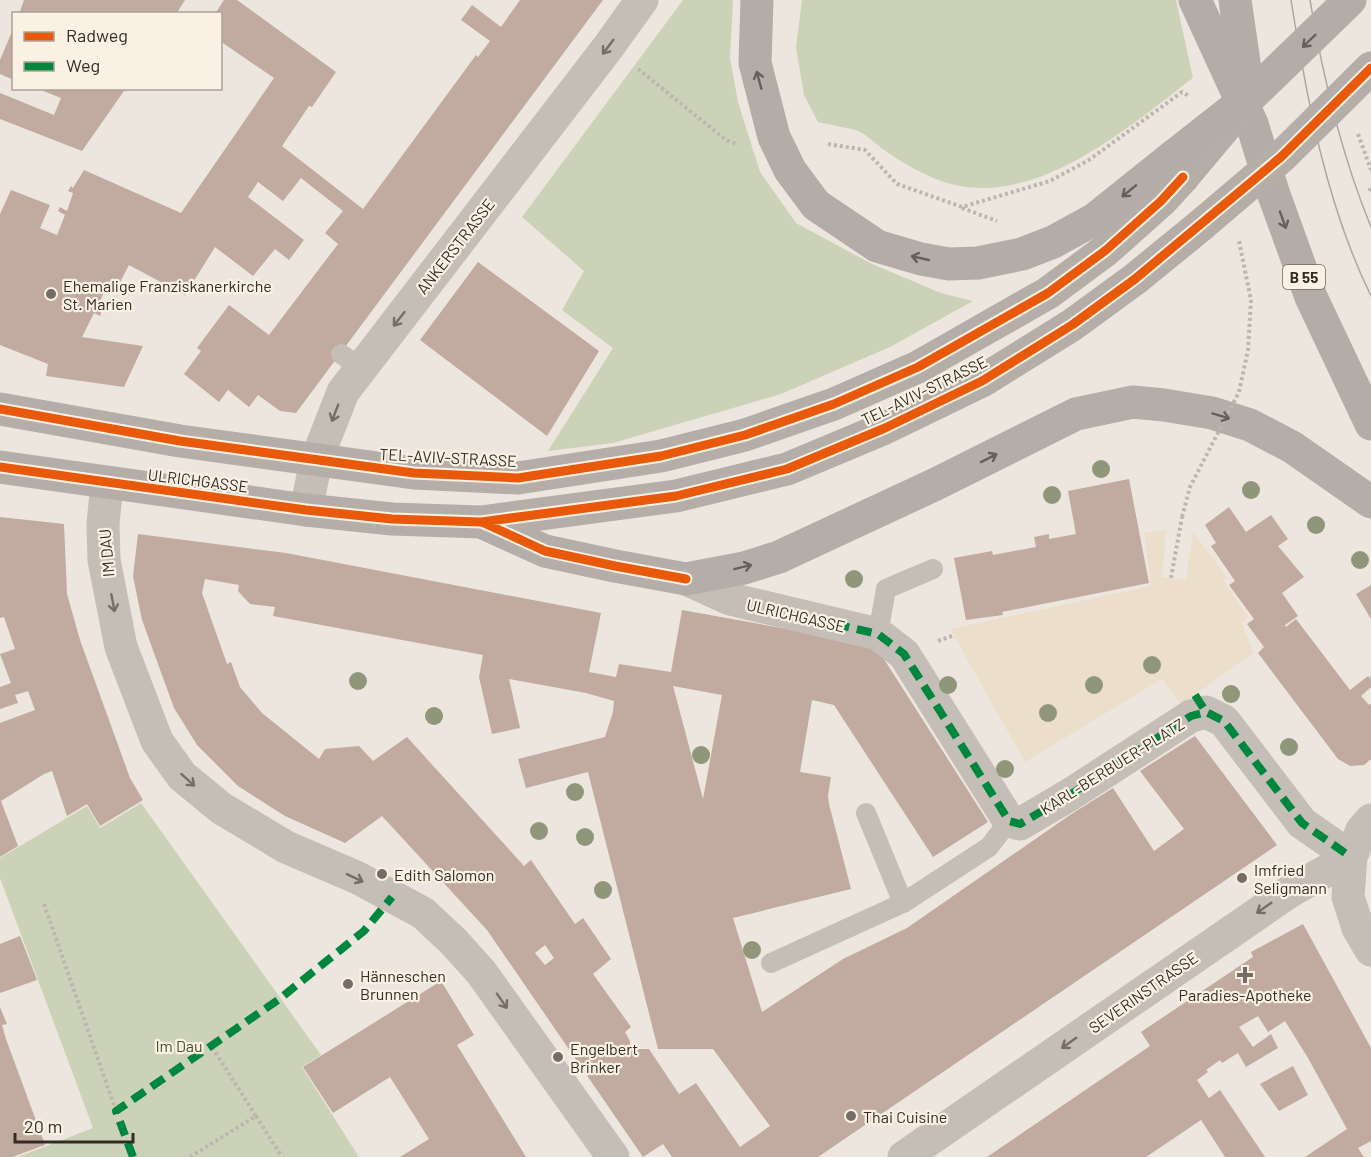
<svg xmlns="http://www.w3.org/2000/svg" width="1371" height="1157" font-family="Barlow,sans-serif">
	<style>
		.green { fill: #ccd2b7 }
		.plaza { fill: #ebdfcc }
		.building { fill: #c1aa9f; fill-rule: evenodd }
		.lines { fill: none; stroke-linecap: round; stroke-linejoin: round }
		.path { stroke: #bdb6b0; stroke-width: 4; stroke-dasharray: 3 3; stroke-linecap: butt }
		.service { stroke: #c5beb7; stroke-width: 20 }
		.minor { stroke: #c5beb7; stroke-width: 33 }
		.secondary { stroke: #b5aea8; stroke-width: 33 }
		.primary { stroke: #b3aca7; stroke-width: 33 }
		.tram { stroke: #aca7a2; stroke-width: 1.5 }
		.path-bridge { stroke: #bdb6b0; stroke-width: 4; stroke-dasharray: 3 3; stroke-linecap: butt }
		.secondary-bridge { stroke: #b5aea8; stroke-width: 33 }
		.primary-bridge { stroke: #b3aca7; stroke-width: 33 }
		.quiet { stroke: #00873e; stroke-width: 8; stroke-dasharray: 15 8; stroke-linecap: butt }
		.cycleway-casing { stroke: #faf1e4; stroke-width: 13 }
		.cycleway { stroke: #e8590c; stroke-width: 9 }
		.tree { fill: #8f967a }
		.oneway { stroke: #675f5a }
		.oneway2 { stroke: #766d67 }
		.oneway3 { stroke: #685f5a }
		.poi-dot { fill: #756c66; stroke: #faf1e4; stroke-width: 2 }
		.labels { text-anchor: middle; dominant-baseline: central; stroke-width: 4.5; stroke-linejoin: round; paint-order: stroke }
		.shield { fill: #faf1e4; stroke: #70665f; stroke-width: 1.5 }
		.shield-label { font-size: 15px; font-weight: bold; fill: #352b26 }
		.street-label { font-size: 16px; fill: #352b26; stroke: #faf1e4 }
		.poi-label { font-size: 16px; fill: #352b26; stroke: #faf1e4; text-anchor: start }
		.park-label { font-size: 16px; fill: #435428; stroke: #faf1e4 }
	</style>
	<rect width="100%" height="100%" fill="#ece6de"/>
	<!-- green -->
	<path class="green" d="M683,0h50l-3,58 8,44 22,70 36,51 76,41 69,29 32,8 -83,46 -109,47 -168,49 -65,8 65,-103 -51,-38 22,-39 -62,-54z
		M802,0h374l17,78c-68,52 -166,138 -257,101 -18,-7 -36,-18 -52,-29 -8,-6 -17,-15 -26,-19 -13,-4 -28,-6 -40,-9l-14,-27 -8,-47z
		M141,803l180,252 -19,12 57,90h-341l75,-29 -93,-250v-20l87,-52 13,22z"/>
	<!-- plaza -->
	<path class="plaza" d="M1166,530l-4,47 24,3 7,-48 34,45 -4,3 25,37 -6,6 11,30 -72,52 -19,-26 -137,83 -75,-133 201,-43 -7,-53z"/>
	<!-- building -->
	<path class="building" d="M24,0h161l-9,14h-157z
		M224,0h13l99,72 -24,35 -3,-1 -27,40 81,63 113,-154 2,2 12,-16 -29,-21 11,-15 29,22 19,-27h83l-307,413 -16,-2 -22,-16 -9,12 -21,-17 -9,12 -35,-28 17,-23 -4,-3 32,-43 40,30 69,-91 -13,-11 18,-22 -42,-33 -18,23 -25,-19 -10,15 56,43 -15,20 -14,-11 -22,27 -38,-29 -30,48 -56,-30 -11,21 -9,-5 -12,27 5,3 -2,5 -6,-3 -12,24 61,9 -19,41 -78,-11 2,-12 -48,-19v-131l11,-24 39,15 -10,23 17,7 8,-20 -7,-4 2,-4 7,4 6,-18 -5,-2 3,-5 2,2 11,-18 97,43 93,-135 -54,-37v-27h-5z
		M14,27v53l-14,-6v-14z
		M36,88h90l-44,63 -82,-32v-26l54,22 7,-17z
		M478,262l121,89 -52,85 -127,-96z
		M1129,479l20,104 -147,29 1,3 -37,5 -12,-62 38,-7 1,4 43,-8 -2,-10 15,-3v5l27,-5 -8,-43z
		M1229,507l17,25 25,-17 17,24 -10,7 26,31 -22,16 16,23 -13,9 1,2 10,-8 54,71 18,-14 3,2v9l-10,9 8,9 2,-2v56l-7,6 -14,1 -12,-7 -80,-106 6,-6 -17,-23 7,-5 -25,-34 6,-4 -24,-35 5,-3 -11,-18z
		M0,517l64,7 3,70 13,46 50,138 13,22 -43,26 -13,-22 -20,12 -15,-45 -8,3 -43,27 17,45 -18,11v-134l35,-13 -7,-19 -13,4 3,8 -18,6v-22l11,-4 -11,-29 15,-5 -11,-32 -4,1z
		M138,534l148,19 315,60 -12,59 27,5 3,-13 52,8 11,-62 193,35 113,177 -55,35 -99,-152 -22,-5 -12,72 31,5 -3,18 1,9 22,85 -118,29 29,94 81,-53 64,-31 163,-113 43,-27 41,63 30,-22 -44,-58 55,-35 82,109 -459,312h-146l-9,-13 -20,13 -156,-227 -105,-114 -37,27 -60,-27 -47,-30 -41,-41 -23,-37 -32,-88 -9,-44zM205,579l34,6 -1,6 12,13 25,3 -2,9 210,39 -4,22 13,57 28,-6 -11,-49 77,14 28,8 -1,11 -8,25 -87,22 8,29 62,-16 70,277h55l57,77 -30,21 -44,-64 -17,11 -30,-45h-19v-8l-5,-9 6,-5 -38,-53 18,-15 -28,-41 -8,6 -44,-64 -7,6 -117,-129 -34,24 -14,-15 -34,3 -6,10 -57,-46 -22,-26 -9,-25 -4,2 -25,-71zM673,686l49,9 -19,104zM545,945l9,13 -9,7 -10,-12z
		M1371,585v34l-15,-25z
		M1303,924l68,124v93l-13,7 6,9h-59l42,-28 -39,-71 -23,-37 -17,11 -10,-16 -19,11 14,20 18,-13 7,14 -32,19 -8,-14 -16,10 -2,-3 -14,10 2,2 -11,8 12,18 11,-8 45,67h-40l-24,-37 -55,37h-159l163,-111 -9,-14 112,-75 -2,-5z
		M20,936l17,44 -37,13v-49z
		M441,981l33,54 -17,10 69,112h-126l29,-18 -39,-62 -57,36 -30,-46z
		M0,1007l7,17 -5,1 4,14 39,106 -33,12h-12z
		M1293,1066l15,29 -29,16 -19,-27z"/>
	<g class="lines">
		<!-- path -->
		<path class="path" d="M638,69l88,71 10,4
			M1358,134l13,36
			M828,144l37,6 32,34 65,23 88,-26 39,-21 93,-68 7,4
			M1369,191l2,-3
			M962,208l35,13
			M1171,578l11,-61
			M938,641l14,-5
			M44,904l72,207
			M256,1116l26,41
			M190,1157l66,-41 -44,-69"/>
		<!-- service -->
		<path class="service" d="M341,354l20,14
			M878,634l8,-45 47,-20
			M866,813l37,90
			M771,963l132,-60 86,-56 20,-26"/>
		<!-- minor -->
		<path class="minor" d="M107,483l-4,41 1,36 17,87 36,94 25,35 39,32 65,39 72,31 65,35 30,28 28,31 132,185
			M306,510l10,-49 27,-69 266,-346 33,-46
			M686,579l44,20 148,35 26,20 105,167 11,3 51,-30 120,-78 15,-4 18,9 78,102 49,34
			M1371,820l-9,10 -11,27 -3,40 10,31 13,22
			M904,1157l385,-265 62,-35"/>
		<!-- secondary -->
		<path class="secondary" d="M0,409l180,32 234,32 104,5 143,-22 84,-21 89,-31 84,-37 130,-74 58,-43 55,-49 22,-24
			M0,467l306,43 86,9 89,3 195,-26 111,-27 98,-41 97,-47 90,-56 63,-46 65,-53
			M481,522l64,29 70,15 71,13 58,-11 35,-11 157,-73 140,-70 57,-12 31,3 48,8 38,12 42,22 79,55"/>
		<!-- primary -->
		<path class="primary" d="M757,0l-2,63 19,74 16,33 26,35 61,41 44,13 28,5 29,-1 44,-9 31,-12 42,-23 80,-64
			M1195,0l57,124 22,71 37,102 60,127
			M1235,0l13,90"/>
		<!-- tram -->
		<path class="tram" d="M1291,0c16,100 35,204 80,296
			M1310,0c13,78 31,154 61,227"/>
		<!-- path-bridge -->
		<path class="path-bridge" d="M1182,517l8,-30 49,-95 9,-42 3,-50 -12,-59"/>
		<!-- secondary-bridge -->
		<path class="secondary-bridge" d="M1183,177l47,-56
			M1200,226l81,-69 90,-89"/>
		<!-- primary-bridge -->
		<path class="primary-bridge" d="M1175,155l79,-62 96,-93"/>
		<!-- quiet -->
		<path class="quiet" d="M812,619l66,15 26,20 105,167 11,3 51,-30 120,-78 15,-4 18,9 78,102 49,34
			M1195,695l11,17
			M133,1157l-17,-46 162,-111 86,-69 28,-34"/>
		<!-- cycleway casing -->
		<g class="cycleway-casing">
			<path id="cycleway" d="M0,409l180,32 234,32 104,5 143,-22 84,-21 89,-31 84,-37 130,-74 58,-43 55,-49 22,-24
				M0,467l306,43 86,9 89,3 195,-26 111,-27 98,-41 97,-47 90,-56 63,-46 146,-122 90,-89
				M482,522l63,29 70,15 71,13"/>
		</g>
		<!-- cycleway -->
		<use href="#cycleway" class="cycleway"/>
	</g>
	<!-- trees -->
	<g class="tree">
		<circle cx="1101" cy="469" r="9"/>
		<circle cx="1251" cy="490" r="9"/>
		<circle cx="1052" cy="495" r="9"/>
		<circle cx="1316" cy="525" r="9"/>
		<circle cx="1360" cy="560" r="9"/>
		<circle cx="854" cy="579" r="9"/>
		<circle cx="1152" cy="665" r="9"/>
		<circle cx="358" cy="681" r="9"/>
		<circle cx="948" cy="685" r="9"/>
		<circle cx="1094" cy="685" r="9"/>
		<circle cx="1231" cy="694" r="9"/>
		<circle cx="1048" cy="713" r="9"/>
		<circle cx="434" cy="716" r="9"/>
		<circle cx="1289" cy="747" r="9"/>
		<circle cx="701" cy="755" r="9"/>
		<circle cx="1005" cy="769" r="9"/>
		<circle cx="575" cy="792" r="9"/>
		<circle cx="539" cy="831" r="9"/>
		<circle cx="585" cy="837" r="9"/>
		<circle cx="603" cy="890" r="9"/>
		<circle cx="752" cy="950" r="9"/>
	</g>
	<!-- one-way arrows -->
	<defs><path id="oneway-shaft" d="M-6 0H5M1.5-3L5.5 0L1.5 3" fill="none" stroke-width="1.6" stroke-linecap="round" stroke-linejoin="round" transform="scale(1.5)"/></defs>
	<g class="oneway">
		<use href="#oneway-shaft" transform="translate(1309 41) rotate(136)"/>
		<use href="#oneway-shaft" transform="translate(759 80) rotate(-105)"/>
		<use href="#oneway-shaft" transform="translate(1129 191) rotate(141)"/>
		<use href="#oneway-shaft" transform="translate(1283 220) rotate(70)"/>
		<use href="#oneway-shaft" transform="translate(920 258) rotate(-167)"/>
	</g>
	<g class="oneway2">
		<use href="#oneway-shaft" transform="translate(608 47) rotate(127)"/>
		<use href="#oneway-shaft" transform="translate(399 319) rotate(128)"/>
		<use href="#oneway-shaft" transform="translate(335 413) rotate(111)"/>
		<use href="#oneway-shaft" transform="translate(113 603) rotate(79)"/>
		<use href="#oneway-shaft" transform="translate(188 780) rotate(42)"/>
		<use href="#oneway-shaft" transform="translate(355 878) rotate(25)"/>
		<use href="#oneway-shaft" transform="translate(1264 908) rotate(145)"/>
		<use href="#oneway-shaft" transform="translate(502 1001) rotate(55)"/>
		<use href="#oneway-shaft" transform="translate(1069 1043) rotate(145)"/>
	</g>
	<g class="oneway3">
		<use href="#oneway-shaft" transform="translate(1221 416) rotate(17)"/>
		<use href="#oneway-shaft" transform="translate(989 458) rotate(-27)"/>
		<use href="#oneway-shaft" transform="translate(743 567) rotate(-14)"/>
	</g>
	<!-- markers -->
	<g class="poi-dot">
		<circle cx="51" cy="294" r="6"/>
		<circle cx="382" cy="874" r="6"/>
		<circle cx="1242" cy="878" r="6"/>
		<path d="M1242 966h6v6h6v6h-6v6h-6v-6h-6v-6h6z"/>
		<circle cx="348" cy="984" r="6"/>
		<circle cx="558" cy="1057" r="6"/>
		<circle cx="851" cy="1116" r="6"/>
	</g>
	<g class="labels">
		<!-- shield labels -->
		<rect class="shield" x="1283" y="265" width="42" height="24" rx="4.5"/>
		<g class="shield-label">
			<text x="1304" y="277">B 55</text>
		</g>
		<!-- street labels -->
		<g class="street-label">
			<text transform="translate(455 246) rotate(-52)">ANKERSTRASSE</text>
			<text transform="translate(924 390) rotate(-26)">TEL-AVIV-STRASSE</text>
			<text transform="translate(448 457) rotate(3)">TEL-AVIV-STRASSE</text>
			<text transform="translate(198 480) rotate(7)">ULRICHGASSE</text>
			<text transform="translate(106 553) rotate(-95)">IM DAU</text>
			<text transform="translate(796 615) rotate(13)">ULRICHGASSE</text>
			<text transform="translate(1112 766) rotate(-32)">KARL-BERBUER-PLATZ</text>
			<text transform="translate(1143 992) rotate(-35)">SEVERINSTRASSE</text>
		</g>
		<!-- poi labels -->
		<g class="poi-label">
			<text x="63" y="285">Ehemalige Franziskanerkirche<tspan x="63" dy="18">St. Marien</tspan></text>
			<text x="1254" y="869">Imfried<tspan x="1254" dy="18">Seligmann</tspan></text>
			<text x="394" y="874">Edith Salomon</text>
			<text x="360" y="975">Hänneschen<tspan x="360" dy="18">Brunnen</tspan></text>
			<text x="1245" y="994" text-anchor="middle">Paradies-Apotheke</text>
			<text x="570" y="1048">Engelbert<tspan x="570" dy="18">Brinker</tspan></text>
			<text x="863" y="1116">Thai Cuisine</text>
		</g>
		<!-- park labels -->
		<g class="park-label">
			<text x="179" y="1045">Im Dau</text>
		</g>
	</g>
	<!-- legend -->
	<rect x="12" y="12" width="210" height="78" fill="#faf1e4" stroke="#aba298" stroke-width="1.5"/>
	<rect x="24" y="32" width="30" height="9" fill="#e8590c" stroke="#aba298" stroke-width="1.5"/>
	<text x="66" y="42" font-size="18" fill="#352b26">Radweg</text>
	<rect x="24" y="62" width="30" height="9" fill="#00873e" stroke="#aba298" stroke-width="1.5"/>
	<text x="66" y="72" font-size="18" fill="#352b26">Weg</text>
	<!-- scale -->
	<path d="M15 1133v9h118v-9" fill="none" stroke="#352b26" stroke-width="3"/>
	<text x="24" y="1133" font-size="18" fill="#352b26" stroke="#faf1e4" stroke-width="4.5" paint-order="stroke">20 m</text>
</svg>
